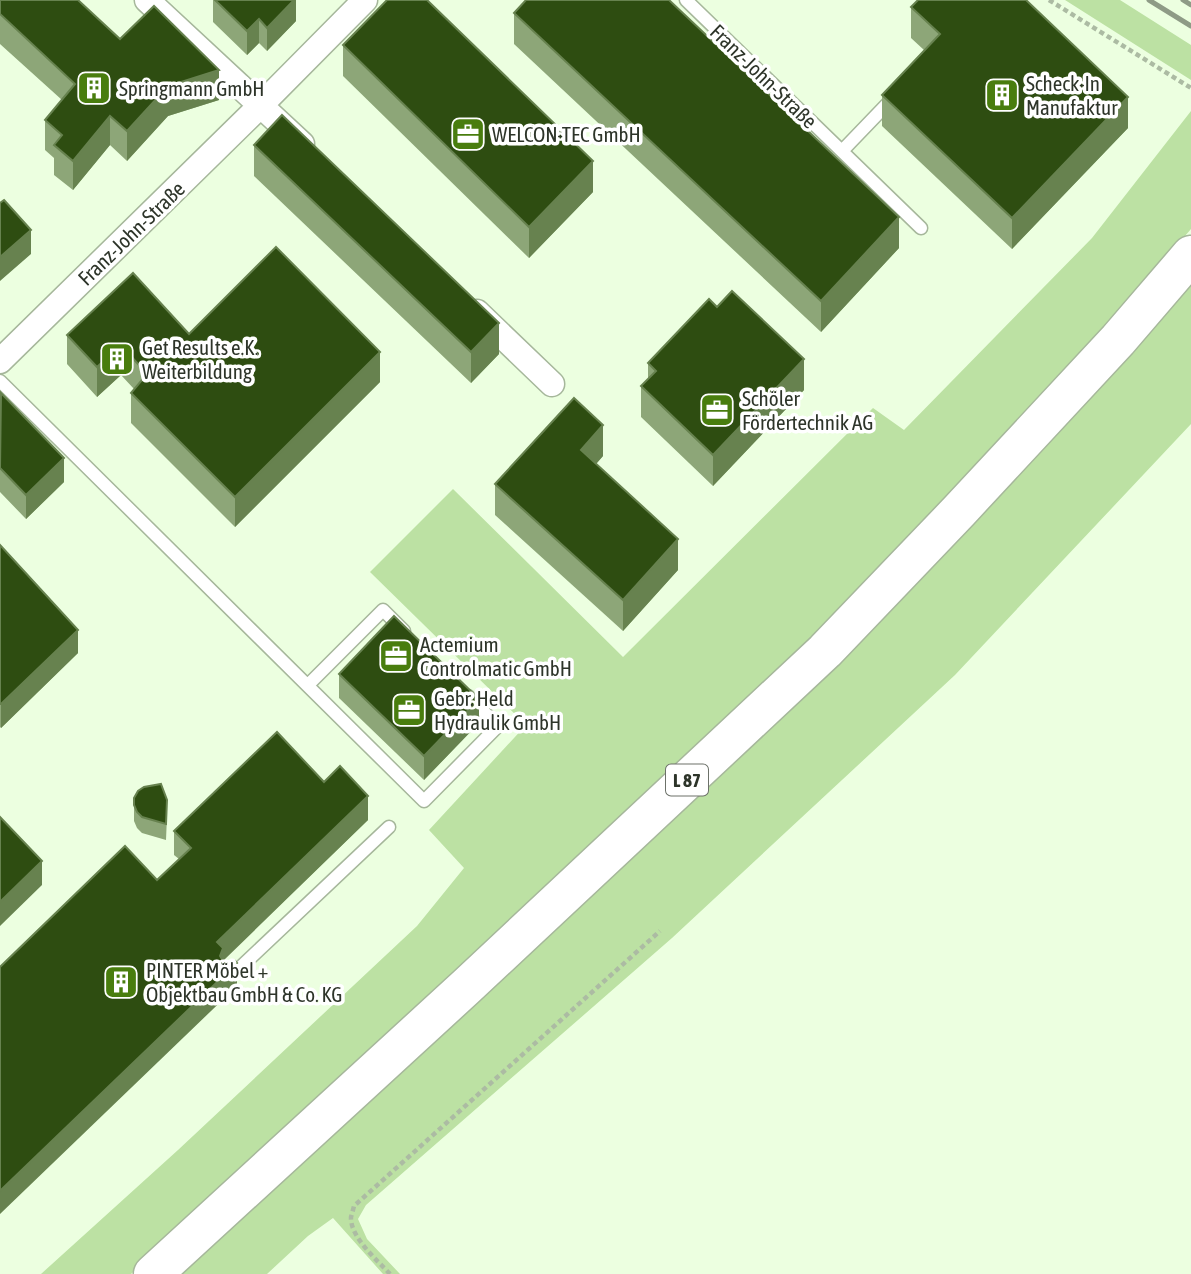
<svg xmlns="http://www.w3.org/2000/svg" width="1191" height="1274" font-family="'Asap Condensed',sans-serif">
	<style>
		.grass { fill: #bce1a3 }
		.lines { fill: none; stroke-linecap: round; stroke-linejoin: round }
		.service-casing { stroke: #a6b79b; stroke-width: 15 }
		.minor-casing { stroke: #a6b79b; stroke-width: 27 }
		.primary-casing { stroke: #a6b79b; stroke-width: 41 }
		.path { stroke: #acbba3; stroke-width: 4.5; stroke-dasharray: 5 3.5; stroke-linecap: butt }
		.service { stroke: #fff; stroke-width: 12 }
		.minor { stroke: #fff; stroke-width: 24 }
		.primary { stroke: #fff; stroke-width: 38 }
		.rail { stroke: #8e9b86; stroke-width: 5 }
		.wall { fill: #8da678 }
		.shaded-wall { fill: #67824f }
		.building { fill: #2e4d11; stroke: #67824f; stroke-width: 2 }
		.labels { text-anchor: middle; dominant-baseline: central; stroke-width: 7; stroke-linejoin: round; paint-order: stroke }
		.shield { fill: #fff; stroke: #6c7169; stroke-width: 2 }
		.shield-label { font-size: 19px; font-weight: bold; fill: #2d3429 }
		.street-label { font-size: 21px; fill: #2d3429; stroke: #fff }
		.poi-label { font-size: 21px; fill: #2d3429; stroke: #fff; text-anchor: start }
	</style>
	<rect width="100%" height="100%" fill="#ecffe0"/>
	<!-- grass -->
	<path class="grass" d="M1065,0h55l71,45v35z
		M1191,111v118l-126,146 -239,249 -507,478 -188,172h-90l137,-124 239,-224 47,-58 -35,-38 97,-105 -156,-153 83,-83 170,168 250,-249 31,22 188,-192z
		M1191,279v145l-236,251 -283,263 -306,267 -8,14 9,20 33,35h-17l-50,-56 -25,18 -41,38h-90z"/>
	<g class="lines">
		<!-- service casing -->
		<g class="service-casing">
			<path id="service" d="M686,0l235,228
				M842,151l50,-52
				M0,381l424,420 74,-75 -30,-30
				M308,685l75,-75 21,21
				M229,978l160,-151"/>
		</g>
		<!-- minor casing -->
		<g class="minor-casing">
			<path id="minor" d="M147,0l155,144
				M477,312l75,72
				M0,361l261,-256 104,-105"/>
		</g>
		<!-- primary casing -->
		<g class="primary-casing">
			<path id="primary" d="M153,1274l314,-288 358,-335 135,-141 158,-170 73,-85"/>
		</g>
		<!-- path -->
		<path class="path" d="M1049,0l142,88
			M390,1274c-13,-14 -40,-37 -39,-57 1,-3 2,-7 3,-11l306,-275"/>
		<!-- service -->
		<use href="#service" class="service"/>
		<!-- minor -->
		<use href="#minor" class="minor"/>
		<!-- primary -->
		<use href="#primary" class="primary"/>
		<!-- rail -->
		<path class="rail" d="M1149,0l42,26
			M1183,0l8,5"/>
	</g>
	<!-- wall -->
	<path class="wall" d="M0,0l120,39 99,61 -51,16 -41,45 -17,-16 -37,45 -19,-15v-17l-9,-8v-30l17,-20 -62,-56z
		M213,0h83v21l-29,30 -8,-8 -12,12 -34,-33z
		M911,7l217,121 -116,121 -130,-123v-31l42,-45 -13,-12z
		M514,13l385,235 -78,84 -307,-288z
		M343,45l250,147 -64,66 -186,-182z
		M254,145l245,209 -28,29 -217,-207z
		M189,334l191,48 -145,145 -104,-104v-30l3,-4 -13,-14 -24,22 -30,-33v-29z
		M648,363l156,27 -91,96 -72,-69v-31l7,-7z
		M0,394l64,88 -38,37 -26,-27z
		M603,456l-7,8 82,106 -55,61 -128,-116v-31z
		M0,545l78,108 -77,75 -1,-1z
		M339,674l140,49 -55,57 -85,-82z
		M324,782l44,38 -145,140 14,26 -80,-106 22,-21 -5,-4v-24z
		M134,798l33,18 -1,24 -24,-7 -5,-5 -3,-7z"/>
	<!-- shaded-wall -->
	<path class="shaded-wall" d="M294,0h2v21l-29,30v-23z
		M259,19v24l-12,12v-24z
		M219,70v30l-51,16 -41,45v-30l41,-45z
		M1128,97v31l-116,121v-31z
		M110,116v29l-37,45v-29z
		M593,161v31l-64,66v-31z
		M899,217v31l-78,84v-31z
		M31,230v24l-31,27v-24z
		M499,323v31l-28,29v-31z
		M121,345v30l-24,22v-30z
		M380,352v30l-145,145v-30z
		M804,359v31l-91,96v-31z
		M603,425v31l-22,25v-31z
		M64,458v24l-38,37v-24z
		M678,539v31l-55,61v-31z
		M78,630v23l-77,75v-24z
		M479,699v24l-55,57v-24z
		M368,796v24l-145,141 -2,17 16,-15v23l-237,228v-23l217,-249z
		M42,861v24l-42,41v-24z"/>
	<!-- building -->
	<path class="building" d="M0,0h78l42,39 34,-33 65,64 -51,16 -41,45 -17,-15 -37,45 -19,-16 8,-10 -17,-15 30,-36 -75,-70z
		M215,0h79l-27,28 -8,-9 -12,12z
		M387,0h40l166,161 -64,66 -186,-182z
		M526,0h143l230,217 -78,84 -307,-288z
		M918,0h108l102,97 -116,121 -130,-123 58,-61 -29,-27z
		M282,115l217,208 -28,29 -217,-207z
		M4,200l27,30 -31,27v-54z
		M276,247l104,105 -145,145 -104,-104 16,-19 -26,-29 -24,22 -30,-32 66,-62 56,61z
		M732,291l72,68 -91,96 -72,-69 15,-15 -8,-8 61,-64 8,8z
		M1,393l63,65 -38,37 -26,-27z
		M574,398l29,27 -22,25 97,89 -55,61 -128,-116z
		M0,545l78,85 -77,74h-1z
		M394,616l85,83 -55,57 -85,-82z
		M277,732l47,50 16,-16 28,30 -151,146 6,6 -3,8 3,5 7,2 5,-2 2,2 -237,228v-224l125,-121 32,34 34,-32 -17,-17z
		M161,784l6,16 -1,24 -24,-7 -5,-5 -3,-7v-7l4,-7 6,-4z
		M0,817l42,44 -42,41z"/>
	<!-- icons -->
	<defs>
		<g id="building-square" transform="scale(1.75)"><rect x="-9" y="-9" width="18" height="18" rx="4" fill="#497d0e" stroke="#fff"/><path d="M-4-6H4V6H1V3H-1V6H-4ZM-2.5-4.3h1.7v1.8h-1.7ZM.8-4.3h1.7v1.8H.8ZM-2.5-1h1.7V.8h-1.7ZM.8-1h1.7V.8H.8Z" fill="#fff"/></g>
		<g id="office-square" transform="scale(1.75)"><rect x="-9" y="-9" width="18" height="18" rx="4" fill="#497d0e" stroke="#fff"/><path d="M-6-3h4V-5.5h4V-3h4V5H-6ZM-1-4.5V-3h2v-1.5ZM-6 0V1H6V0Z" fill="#fff"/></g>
	</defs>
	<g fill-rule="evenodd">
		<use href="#building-square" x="94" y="88"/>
		<use href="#building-square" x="1002" y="95"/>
		<use href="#office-square" x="468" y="134"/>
		<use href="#building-square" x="117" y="359"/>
		<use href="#office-square" x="717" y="410"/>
		<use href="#office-square" x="396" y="656"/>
		<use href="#office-square" x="409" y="710"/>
		<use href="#building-square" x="121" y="982"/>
	</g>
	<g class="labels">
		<!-- shield labels -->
		<rect class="shield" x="666" y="764.5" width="42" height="31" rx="5"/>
		<g class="shield-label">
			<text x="687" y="780">L 87</text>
		</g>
		<!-- street labels -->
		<g class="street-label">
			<text transform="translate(764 76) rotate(44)">Franz-John-Straße</text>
			<text transform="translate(131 233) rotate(-44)">Franz-John-Straße</text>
		</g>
		<!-- poi labels -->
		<g class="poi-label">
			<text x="1026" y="83">Scheck-In<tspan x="1026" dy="24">Manufaktur</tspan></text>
			<text x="119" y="88">Springmann GmbH</text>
			<text x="492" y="134">WELCON-TEC GmbH</text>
			<text x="142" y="347">Get Results e.K.<tspan x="142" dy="24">Weiterbildung</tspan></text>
			<text x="742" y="398">Schöler<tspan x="742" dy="24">Fördertechnik AG</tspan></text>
			<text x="420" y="644">Actemium<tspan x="420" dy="24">Controlmatic GmbH</tspan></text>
			<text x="434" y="698">Gebr. Held<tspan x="434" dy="24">Hydraulik GmbH</tspan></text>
			<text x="146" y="970">PINTER Möbel +<tspan x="146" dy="24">Objektbau GmbH &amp; Co. KG</tspan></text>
		</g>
	</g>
</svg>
